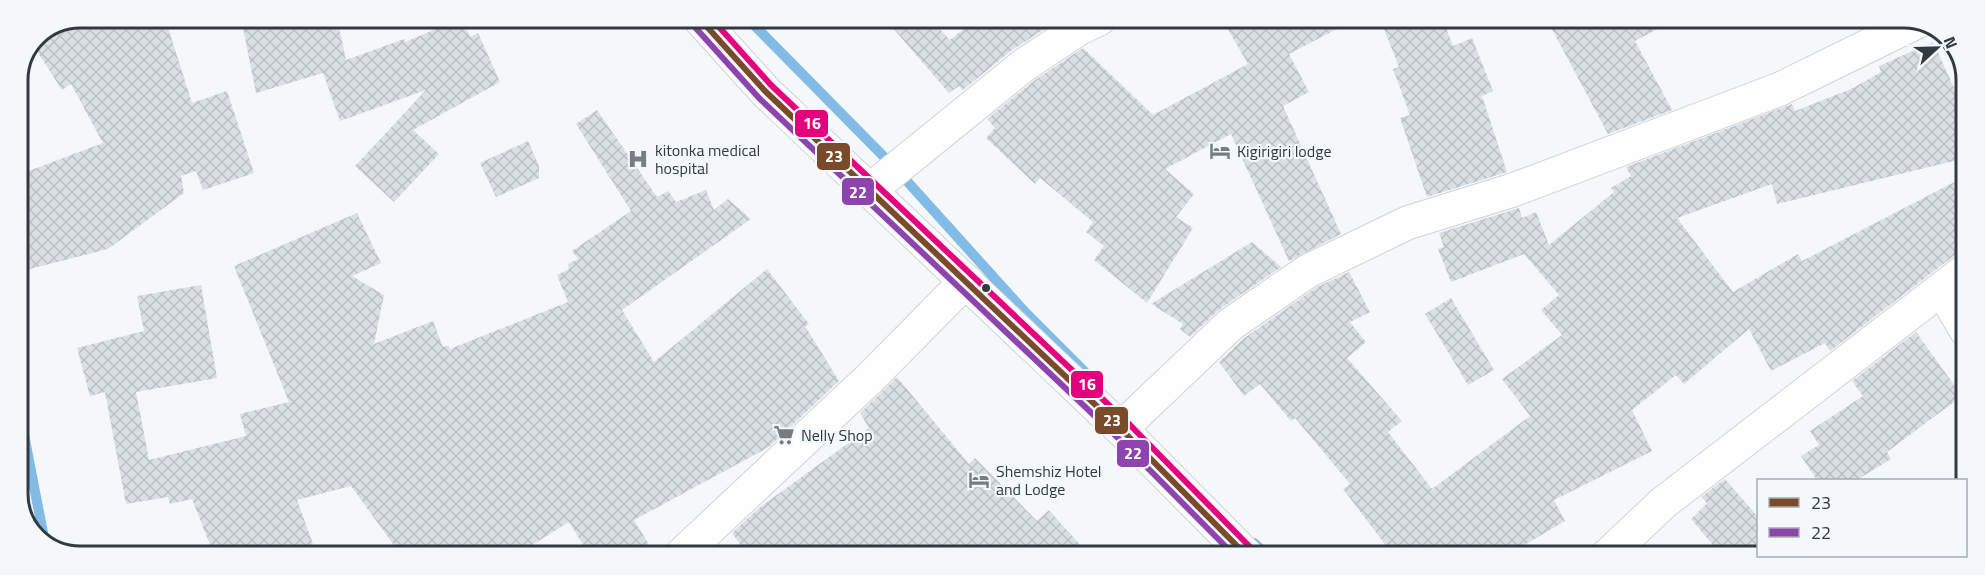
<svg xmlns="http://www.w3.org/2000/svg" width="1985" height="575" font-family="'Titillium Web',sans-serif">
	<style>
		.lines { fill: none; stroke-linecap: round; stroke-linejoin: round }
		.stream { stroke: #82bbe6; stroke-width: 10 }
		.building { fill: url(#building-cross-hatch) }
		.minor-casing { stroke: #cfd4d8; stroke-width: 35 }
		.major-casing { stroke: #cfd4d8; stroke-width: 35 }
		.minor { stroke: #fefefe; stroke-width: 33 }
		.major { stroke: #fefefe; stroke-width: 33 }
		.bus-1-casing { stroke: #f4f8fb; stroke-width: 10 }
		.bus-2-casing { stroke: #f4f8fb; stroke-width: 10 }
		.bus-3-casing { stroke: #f4f8fb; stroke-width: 10 }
		.bus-1 { stroke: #7a4b2a; stroke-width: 6 }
		.bus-2 { stroke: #8e44ad; stroke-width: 6 }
		.bus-3 { stroke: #e5007d; stroke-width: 6 }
		.bus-dot { fill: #323a41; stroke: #f4f8fb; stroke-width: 2 }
		.labels { text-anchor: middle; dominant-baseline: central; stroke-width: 4.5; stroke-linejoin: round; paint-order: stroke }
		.poi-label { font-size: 16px; fill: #323a41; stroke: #f4f8fb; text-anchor: start }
		.rim { fill: none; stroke: #323a41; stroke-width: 3 }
		.line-badge { stroke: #f4f8fb; stroke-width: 2 }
		.badge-label { font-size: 16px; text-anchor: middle; font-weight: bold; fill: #fff }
	</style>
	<defs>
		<pattern id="building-cross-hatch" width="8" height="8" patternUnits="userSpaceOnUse" patternTransform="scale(1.5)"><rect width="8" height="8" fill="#dadfe3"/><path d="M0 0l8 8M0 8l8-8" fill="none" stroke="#bcc0c4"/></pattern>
	</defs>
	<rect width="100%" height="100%" fill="#f5f8fa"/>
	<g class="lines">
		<!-- stream -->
		<path class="stream" d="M748,19l148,150 129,143 60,60
			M18,404l27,139
			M1254,543l14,13"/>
	</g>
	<!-- building -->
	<path class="building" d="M80,18h85l27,85 35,-12 27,82 -51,17 -7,-19 -15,5 3,17 -76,56 -90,23v-97l85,-32 -32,-59 -9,6 -29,-45 3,-9z
		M241,18h96l9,42 58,-21 1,3 57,-24 8,19 8,-4 22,49 -87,48 26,24 -45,48 -39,-36 71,-76 -86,31 -17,-48 -67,20z
		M885,19h45l20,21 26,-21h76l3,3 -43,28 -49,40 -4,-4 -10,7z
		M1222,19h134l-67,35 20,38 -26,14 58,128 -52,27 -58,-127 -66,35 29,25 -18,23 17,11 -46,75 -53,-43 10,-14 -18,-14 7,-10 -53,-44 -5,6 -49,-46 9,-10 -8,-9 48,-39 48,-32 70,67 95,-51z
		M1380,19l63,1 10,26 19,-8 21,53 -11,5 25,76 -80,25 -27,-79 10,-3 -17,-46 6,-2z
		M1547,20h128l-40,21 37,69 -64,24z
		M1933,42l34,74 -1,42 -189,46 -5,-20 -95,34 56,74 65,-38 4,7 164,-85v76l-11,3 -125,96 -5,-8 -54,28 -22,-42 -65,55 -8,-9 -44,35 20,41 -98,49 11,21 -61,36 -110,-1 -51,-67 7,-5 -55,-66 -4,3 -31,-37 -16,12 -25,-34 24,-23 74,-52 32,-15 21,40 -20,10 16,20 -19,16 55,63 -14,11 44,57 98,-73 -28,-37 60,-44 -21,-25 18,-15 -35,-41 -73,28 -13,-33 6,-2 -5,-14 80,-25 3,10 14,-6 13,33 65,-53 -3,-4 20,-12 -5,-9 166,-63 3,7 56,-22 30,-17 -2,-6z
		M597,110l60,87 11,-6 8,11 30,-12 8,20 14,-11 23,20 -129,91 32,52 113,-93 42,55 -4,2 34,55 -70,66 -135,73 22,36h-66l-21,-34 -53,33h-115l-50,-69 -54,14 20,55h-103l-22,-56 -22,5 -2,-7 -42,7 -21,-112 -15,4 -13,-48 67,-17 -7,-35 64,-11 16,93 -81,14 13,68 97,-24 -6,-22 49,-12 -55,-136 123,-53 24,50 -29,13 32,19 -10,49 59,-23 10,26 6,-1 1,3 118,-47 -11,-27 12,-6 -1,-5 10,-5 -6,-8 59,-40 -55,-87z
		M528,141l11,25v12l-43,19 -16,-34z
		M1252,242l29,25 -61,42 -30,28 -10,-8 3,-5 -32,-20z
		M1451,298l43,72 -26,15 -43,-71z
		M1916,332l46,64 -75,56 4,7 -34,21h-40l-16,-24 18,-11 -9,-14 53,-35 -11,-15z
		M897,377l72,87 6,-6 62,63 12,-11 41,46h-341l-17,-23 27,-25 110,-80 -9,-15z
		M1725,479l33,38v40h-35l-32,-38 16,-16 -6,-6z"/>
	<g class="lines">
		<!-- minor casing -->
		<g class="minor-casing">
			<path id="minor" d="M870,190l154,-125 56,-37 19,-9
				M1943,291l23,39
				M1124,432l7,-13 100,-95 77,-53 99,-48 106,-33 267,-101 141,-69
				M680,556l189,-177 97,-98
				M1606,557l57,-54 303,-233"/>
		</g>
		<!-- major casing -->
		<g class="major-casing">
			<path id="major" d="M700,19l65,72 359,341 123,124"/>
		</g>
		<!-- minor -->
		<use href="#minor" class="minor"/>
		<!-- major -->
		<use href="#major" class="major"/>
		<!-- bus-1 casing -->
		<g class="bus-1-casing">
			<path id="bus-1" d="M700,19l65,72 359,341 123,124"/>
		</g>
		<!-- bus-2 casing -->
		<g class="bus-2-casing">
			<path id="bus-2" d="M693,25l66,73 359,340 117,118"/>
		</g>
		<!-- bus-3 casing -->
		<g class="bus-3-casing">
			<path id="bus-3" d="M712,19l59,66 359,340 123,125"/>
		</g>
		<!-- bus-1 -->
		<use href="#bus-1" class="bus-1"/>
		<!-- bus-2 -->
		<use href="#bus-2" class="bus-2"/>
		<!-- bus-3 -->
		<use href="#bus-3" class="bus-3"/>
	</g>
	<!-- icons -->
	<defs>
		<g id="hotel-bare" transform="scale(1.62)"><path d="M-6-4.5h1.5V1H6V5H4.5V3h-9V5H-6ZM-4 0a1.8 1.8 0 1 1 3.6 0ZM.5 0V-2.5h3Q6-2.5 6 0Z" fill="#767c82" stroke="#f4f8fb" stroke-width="2.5" paint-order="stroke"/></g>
		<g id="hospital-bare" transform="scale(1.62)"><path d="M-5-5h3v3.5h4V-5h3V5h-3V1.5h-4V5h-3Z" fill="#767c82" stroke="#f4f8fb" stroke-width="2.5" paint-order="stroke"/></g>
		<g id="supermarket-bare" transform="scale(1.62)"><path d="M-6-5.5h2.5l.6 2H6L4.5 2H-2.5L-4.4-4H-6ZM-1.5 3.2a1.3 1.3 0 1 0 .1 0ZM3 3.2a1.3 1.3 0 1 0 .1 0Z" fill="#767c82" stroke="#f4f8fb" stroke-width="2.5" paint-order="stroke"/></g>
	</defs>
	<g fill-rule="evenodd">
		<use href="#hotel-bare" x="1220" y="151"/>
		<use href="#hospital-bare" x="638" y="159"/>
		<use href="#supermarket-bare" x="784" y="435"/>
		<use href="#hotel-bare" x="979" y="480"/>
	</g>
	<!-- markers -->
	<circle class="bus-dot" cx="986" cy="288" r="5"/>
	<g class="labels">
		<!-- poi labels -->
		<g class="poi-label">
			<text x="655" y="150">kitonka medical<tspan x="655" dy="18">hospital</tspan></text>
			<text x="1237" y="151">Kigirigiri lodge</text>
			<text x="801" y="435">Nelly Shop</text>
			<text x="996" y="471">Shemshiz Hotel<tspan x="996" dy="18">and Lodge</tspan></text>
		</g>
	</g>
	<!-- crop -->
	<path d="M0 0H1985V575H0ZM80 28H1904A52 52 0 0 1 1956 80V494A52 52 0 0 1 1904 546H80A52 52 0 0 1 28 494V80A52 52 0 0 1 80 28Z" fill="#f4f8fb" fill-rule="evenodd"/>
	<path class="rim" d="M80 28H1904A52 52 0 0 1 1956 80V494A52 52 0 0 1 1904 546H80A52 52 0 0 1 28 494V80A52 52 0 0 1 80 28Z"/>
	<g class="line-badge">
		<rect x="794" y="109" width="35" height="29" rx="6" fill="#e5007d"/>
		<rect x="816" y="142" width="35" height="29" rx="6" fill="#7a4b2a"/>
		<rect x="841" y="177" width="34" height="29" rx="6" fill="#8e44ad"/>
		<rect x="1070" y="370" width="34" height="29" rx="6" fill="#e5007d"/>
		<rect x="1094" y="406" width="35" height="29" rx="6" fill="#7a4b2a"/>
		<rect x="1116" y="439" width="34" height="29" rx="6" fill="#8e44ad"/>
	</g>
	<g class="badge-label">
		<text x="812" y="129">16</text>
		<text x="834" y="162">23</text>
		<text x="858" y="198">22</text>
		<text x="1087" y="390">16</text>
		<text x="1112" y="426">23</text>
		<text x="1133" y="459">22</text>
	</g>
	<!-- legend -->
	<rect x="1757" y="479" width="210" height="78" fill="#f4f8fb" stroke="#a6acb1" stroke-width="1.5"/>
	<rect x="1769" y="498" width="30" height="9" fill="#7a4b2a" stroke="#a6acb1" stroke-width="1.5"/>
	<text x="1811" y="509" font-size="18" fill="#323a41">23</text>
	<rect x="1769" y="528" width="30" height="9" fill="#8e44ad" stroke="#a6acb1" stroke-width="1.5"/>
	<text x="1811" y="539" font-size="18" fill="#323a41">22</text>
	<!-- north arrow -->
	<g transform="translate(1937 48) rotate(68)" stroke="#f4f8fb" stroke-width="4.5" paint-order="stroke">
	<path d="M0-4.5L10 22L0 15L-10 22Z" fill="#323a41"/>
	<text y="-9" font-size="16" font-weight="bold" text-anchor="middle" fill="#323a41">N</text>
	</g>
</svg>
